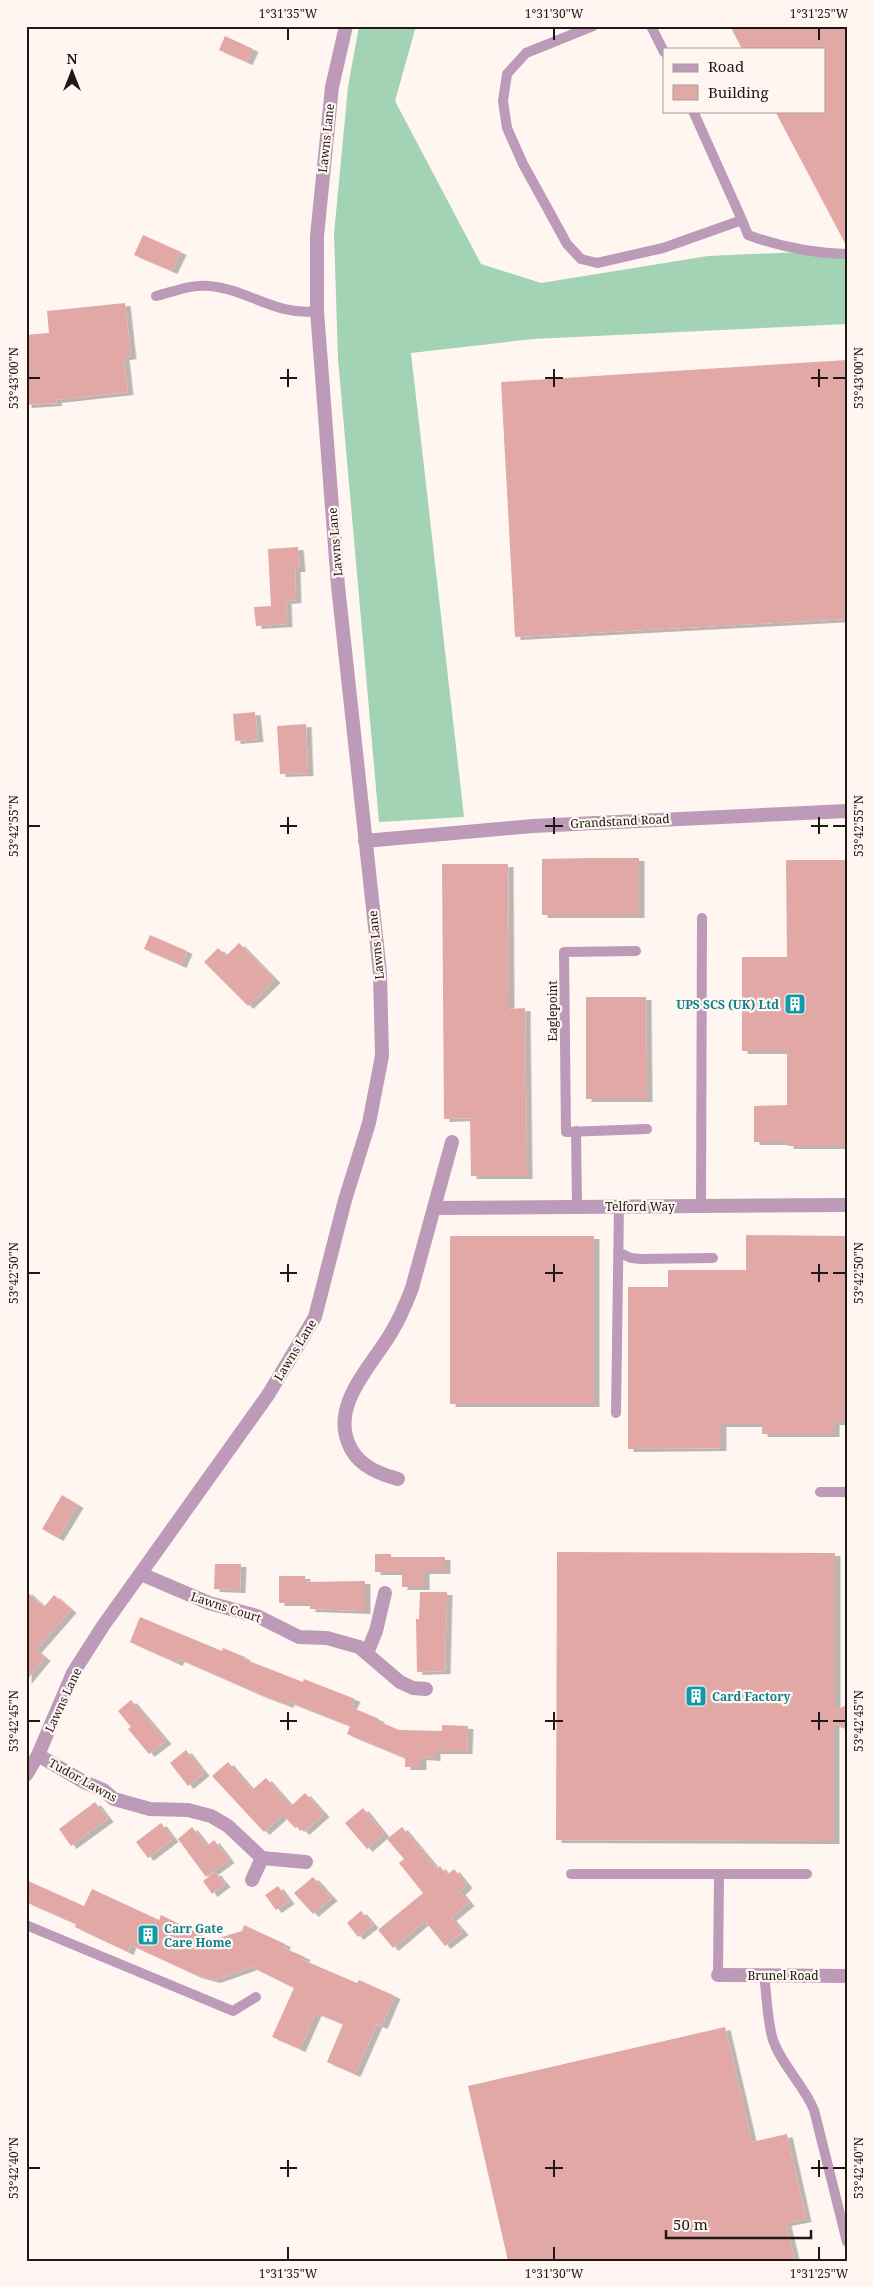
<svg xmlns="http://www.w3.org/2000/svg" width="873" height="2287" font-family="'Noto Serif',serif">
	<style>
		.forest { fill: #a1d3b4 }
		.building { fill: #e1a8a6; filter: url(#shadow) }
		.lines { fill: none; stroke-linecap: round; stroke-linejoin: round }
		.service { stroke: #bd9ab8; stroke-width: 10 }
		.minor { stroke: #bd9ab8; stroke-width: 14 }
		.ticks { fill: none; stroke: #1e1917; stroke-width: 2 }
		.labels { text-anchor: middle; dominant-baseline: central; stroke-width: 4.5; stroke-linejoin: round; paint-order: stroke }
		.street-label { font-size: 12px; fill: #1e1917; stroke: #fff6f1 }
		.culture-label { font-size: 12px; font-weight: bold; fill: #0d838f; stroke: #fff6f1; text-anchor: start }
		.neatline { fill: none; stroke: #1e1917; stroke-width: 2 }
		.ticks-label { font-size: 12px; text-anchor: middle; fill: #1e1917 }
	</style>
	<defs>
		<filter id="shadow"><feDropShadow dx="5.5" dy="3" stdDeviation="0" flood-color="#0004"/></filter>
	</defs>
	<rect width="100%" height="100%" fill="#fff6f1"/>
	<!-- forest -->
	<path class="forest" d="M359,26h57l-21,75 86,163 60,19 167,-27 93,-4 46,6v66l-314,15 -122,14 53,464 -85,5 -41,-463 -4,-125 14,-147z"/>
	<!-- building -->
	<path class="building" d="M730,26h117v221l-72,-136h49v-62h-82z
		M225,36l28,13 -6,13 -28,-12z
		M143,235l38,17 -9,19 -38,-16z
		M125,303l6,53 -7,1 4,35 -72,8 1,3 -31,2v-70l23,-2 -2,-22z
		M847,360v259l-332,18 -14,-255z
		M298,547l2,22h-5l1,31 -10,1 1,23 -31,2 -2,-19 17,-1 -3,-57z
		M255,712l3,27 -23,2 -2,-27z
		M306,724l2,49 -28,1 -3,-48z
		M590,858h49v57h-97v-56z
		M786,860h61v286h-59v-4h-34v-36l33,-1v-54h-45v-94h45z
		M442,864h66l1,145 16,-1 2,168h-56l-1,-58 -26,1z
		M150,935l37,16 -6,14 -37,-16z
		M239,943l36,37 -27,26 -44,-44 14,-14 8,8z
		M586,997h60l1,102h-61z
		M746,1235l101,1v186h-13v12h-72v-10h-41v24l-93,1v-162h40v-17h78z
		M450,1236h144v168h-144z
		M62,1495l16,10 -20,33 -16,-9z
		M557,1552l278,1v157l12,-5v23l-13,-4v117l-278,-1z
		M375,1554h16v3h54v14h-21v16h-22v-15h-27z
		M215,1564h26l-1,26 -26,-1z
		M279,1576h26v6l60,-1v30l-55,-2v-6h-31z
		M26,1591l18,16 10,-12 17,15 -35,40 9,8 -19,23z
		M420,1592h27l-2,79 -28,1 -1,-53h3z
		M140,1617l82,34 1,-3 22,9 -1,2 59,23 1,-3 51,20 -4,8 28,12 -1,2 21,9 43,1v-6l26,1 -1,25h-32v7l-14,-1v10h-16v-9l-58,-24 3,-8 -61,-24 -1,3 -27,-10 -82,-36 -2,4 -47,-21z
		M131,1700l35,41 -17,13 -21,-25 3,-2 -13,-16z
		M186,1750l18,23 -16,13 -18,-23z
		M228,1762l24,28 14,-12 25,28 14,-13 19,21 -20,18 -6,-6 -3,2 -12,-13 -19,17 -52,-56z
		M95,1802l13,17 -37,27 -12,-17z
		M363,1808l21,26 -17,15 -22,-26z
		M161,1823l12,16 -25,19 -12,-16z
		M192,1827l15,19 7,-6 15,20 -23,17 -28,-38z
		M402,1827l35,42 3,-3 7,9 7,-6 13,16 -7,7 9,11 -18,15 12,14 -18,14 -20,-25 -32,27 -15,-18 45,-37 -24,-30 5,-4 -17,-20z
		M215,1872l10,12 -13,10 -9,-13z
		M313,1877l19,21 -19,16 -19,-21z
		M26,1880l58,26 8,-17 67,31 2,-5 51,25 30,-9 2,-6 41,19 -1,4 21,9 -2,3 54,23 2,-3 36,16 -13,30 -5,-2 -22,50 -28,-12 16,-38 -27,-11 -16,36 -28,-12 22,-49 -42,-21 -37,13 -19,-5 -65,-30 -3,7 -53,-25 1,-3 -50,-22z
		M278,1886l11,15 -13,9 -11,-15z
		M361,1911l12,14 -15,12 -11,-14z
		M725,2027l27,115 35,-8 19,85 -20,4 9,38h-287l-40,-175z"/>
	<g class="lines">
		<!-- service -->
		<path class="service" d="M593,26l-67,27 -19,21 -4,27 4,27 16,36 44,80 14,15 16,4 66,-15 79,-28 -49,-109
			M651,26l13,26
			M742,220l6,15c32,12 65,18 99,19
			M156,296c17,-4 35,-12 53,-10 38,3 69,31 108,25
			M636,951l-72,1 2,180 81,-3
			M576,1131l1,76
			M701,1206l1,-288
			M618,1252l13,6 10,1 72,-1
			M616,1413l3,-207
			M820,1492h27
			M571,1874h236
			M26,1925l207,86 23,-14
			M718,1975l1,-101
			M764,1975c3,21 3,46 9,65 9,26 31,45 41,70l33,132"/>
		<!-- minor -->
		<path class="minor" d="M365,841l168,-15 314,-15
			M434,1208l413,-3
			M398,1479c-18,-5 -37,-12 -47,-30 -23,-42 20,-82 40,-116 9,-15 15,-29 21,-45l40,-146
			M141,1574l68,29 48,13 42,21 28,1 32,9 41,35 13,6 13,1
			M367,1653l9,-22 9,-38
			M38,1755l46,27 19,8 11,9 36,10 38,1 23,6 17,10 34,32 44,4
			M26,1775l12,-20 35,-82 30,-47 165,-231 47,-78 30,-117 24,-77 13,-67 -2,-83 -42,-387 -21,-275v-75l15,-149 14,-61
			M252,1880l10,-22
			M718,1975l129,1"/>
	</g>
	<!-- ticks -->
	<path class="ticks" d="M288,28v12M554,28v12M819,28v12M288,369v18M554,369v18M819,369v18M28,378h12M280,378h17M545,378h18M811,378h17M833,378h13M288,817v17M554,817v17M819,817v17M28,826h12M280,826h17M545,826h18M811,826h17M833,826h13M288,1264v18M554,1264v18M819,1264v18M28,1273h12M280,1273h17M545,1273h18M811,1273h17M833,1273h13M288,1712v18M554,1712v18M819,1712v18M28,1721h12M280,1721h17M545,1721h18M811,1721h17M833,1721h13M288,2160v17M554,2160v17M819,2160v17M28,2168h12M280,2168h17M545,2168h18M811,2168h17M833,2168h13M288,2247v13M554,2247v13M819,2247v13"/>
	<!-- icons -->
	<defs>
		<g id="building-square" transform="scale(1.125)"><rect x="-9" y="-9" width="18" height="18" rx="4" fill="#0f9aa8" stroke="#fff6f1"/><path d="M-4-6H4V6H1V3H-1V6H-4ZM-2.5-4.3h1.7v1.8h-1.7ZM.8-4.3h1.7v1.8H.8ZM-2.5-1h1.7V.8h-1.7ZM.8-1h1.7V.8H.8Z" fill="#fff"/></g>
	</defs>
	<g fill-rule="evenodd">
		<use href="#building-square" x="795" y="1004"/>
		<use href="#building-square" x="696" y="1696"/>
		<use href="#building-square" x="148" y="1935"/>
	</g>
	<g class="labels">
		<!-- street labels -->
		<g class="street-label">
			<text transform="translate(326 138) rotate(-84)">Lawns Lane</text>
			<text transform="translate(335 542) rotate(-95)">Lawns Lane</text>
			<text transform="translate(620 821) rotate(-3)">Grandstand Road</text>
			<text transform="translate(376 945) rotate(-96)">Lawns Lane</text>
			<text transform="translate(552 1011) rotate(-90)">Eaglepoint</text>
			<text x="640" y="1206">Telford Way</text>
			<text transform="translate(295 1350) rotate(-59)">Lawns Lane</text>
			<text transform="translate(226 1607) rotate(18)">Lawns Court</text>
			<text transform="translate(63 1700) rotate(-65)">Lawns Lane</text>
			<text transform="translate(83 1780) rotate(29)">Tudor Lawns</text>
			<text x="783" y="1975">Brunel Road</text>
		</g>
		<!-- culture labels -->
		<g class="culture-label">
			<text x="779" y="1004" text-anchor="end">UPS SCS (UK) Ltd</text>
			<text x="712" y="1696">Card Factory</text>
			<text x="164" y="1928">Carr Gate<tspan x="164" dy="14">Care Home</tspan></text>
		</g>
	</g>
	<!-- border -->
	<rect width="873" height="2287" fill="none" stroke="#fff6f1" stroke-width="55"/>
	<!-- legend -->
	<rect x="663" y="48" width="162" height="65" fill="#fff6f1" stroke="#a59e9a"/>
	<rect x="673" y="64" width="25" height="8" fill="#bd9ab8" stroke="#a59e9a"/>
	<text x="708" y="72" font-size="15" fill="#1e1917">Road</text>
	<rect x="673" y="85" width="25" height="15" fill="#e1a8a6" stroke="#a59e9a"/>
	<text x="708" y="98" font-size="15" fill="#1e1917">Building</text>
	<!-- north arrow -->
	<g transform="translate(72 72)" stroke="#fff6f1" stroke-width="4" paint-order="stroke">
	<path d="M0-4L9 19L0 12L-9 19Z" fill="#1e1917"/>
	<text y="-8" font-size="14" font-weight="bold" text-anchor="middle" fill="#1e1917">N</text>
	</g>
	<!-- scale -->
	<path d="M666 2230v8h145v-8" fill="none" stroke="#1e1917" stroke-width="2.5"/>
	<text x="673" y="2230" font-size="15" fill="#1e1917" stroke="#fff6f1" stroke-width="4" paint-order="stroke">50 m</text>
	<rect x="28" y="28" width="818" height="2232" class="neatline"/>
	<g class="ticks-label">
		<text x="288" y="18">1°31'35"W</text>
		<text x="554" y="18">1°31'30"W</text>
		<text x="819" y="18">1°31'25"W</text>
		<text transform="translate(14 378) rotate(-90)" y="4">53°43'00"N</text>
		<text transform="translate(859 378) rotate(-90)" y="4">53°43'00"N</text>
		<text transform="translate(14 826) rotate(-90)" y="4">53°42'55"N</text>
		<text transform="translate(859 826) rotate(-90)" y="4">53°42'55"N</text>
		<text transform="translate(14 1273) rotate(-90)" y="4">53°42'50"N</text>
		<text transform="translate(859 1273) rotate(-90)" y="4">53°42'50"N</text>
		<text transform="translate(14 1721) rotate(-90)" y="4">53°42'45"N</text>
		<text transform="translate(859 1721) rotate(-90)" y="4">53°42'45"N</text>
		<text transform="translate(14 2168) rotate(-90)" y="4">53°42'40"N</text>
		<text transform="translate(859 2168) rotate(-90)" y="4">53°42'40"N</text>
		<text x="288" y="2278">1°31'35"W</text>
		<text x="554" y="2278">1°31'30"W</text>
		<text x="819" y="2278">1°31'25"W</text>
	</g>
</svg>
